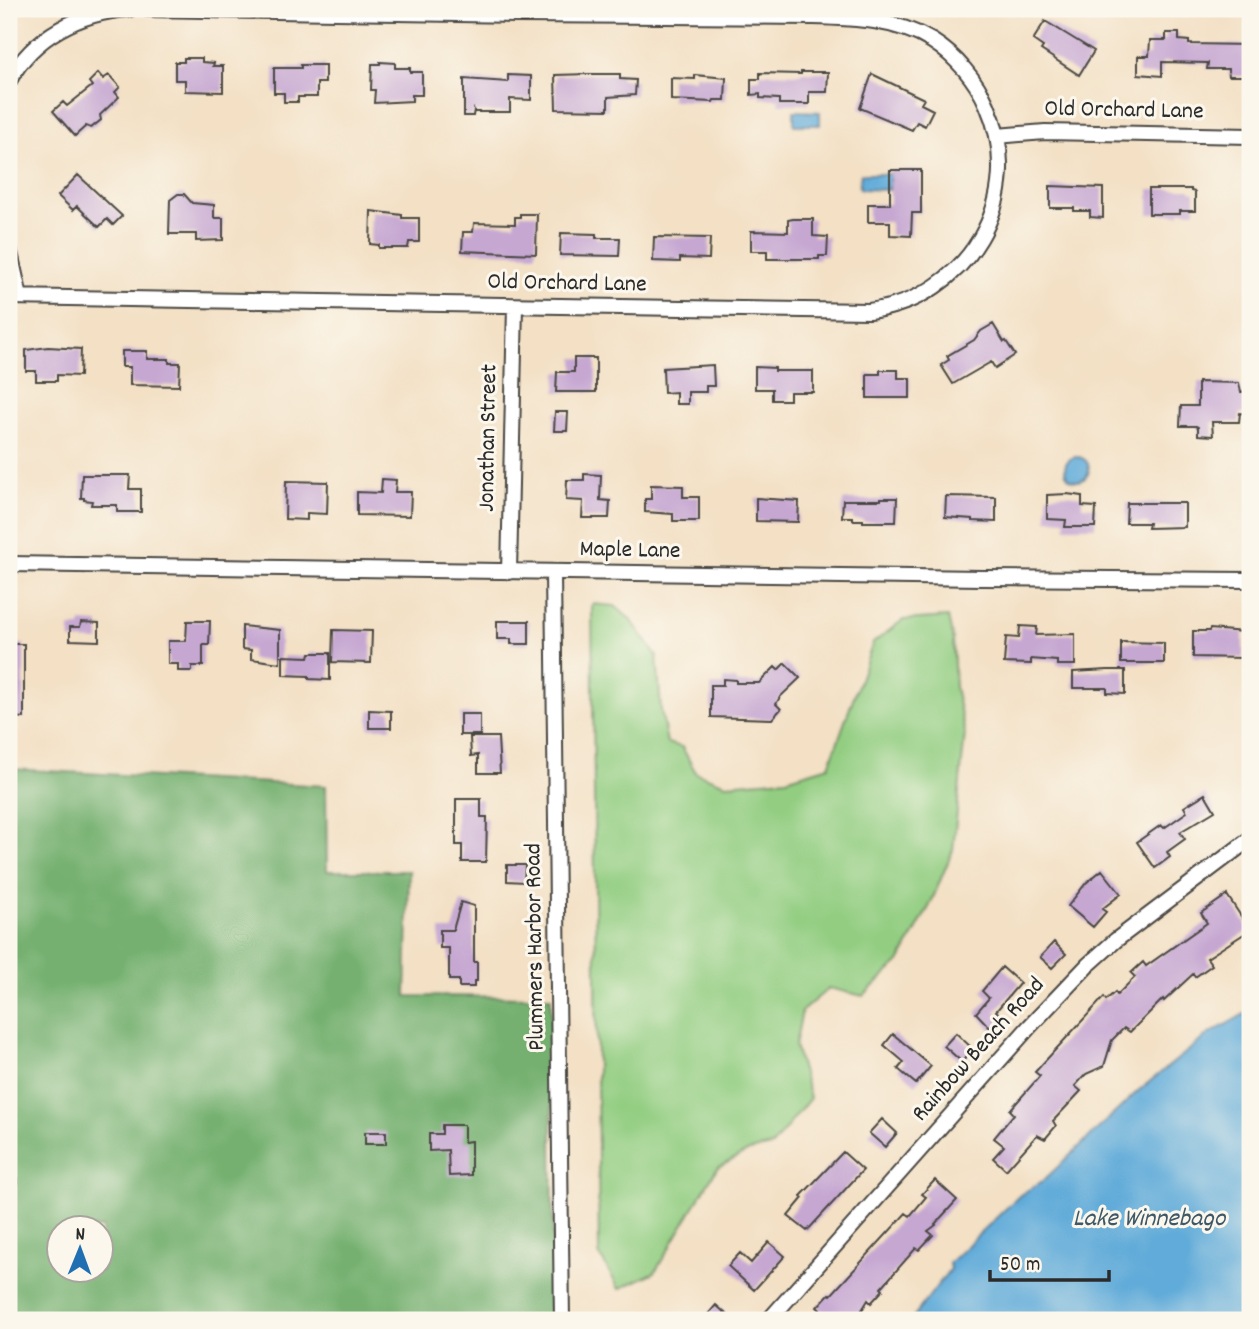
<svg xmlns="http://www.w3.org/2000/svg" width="1259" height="1329" font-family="Dekko,sans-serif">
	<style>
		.green { fill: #92cd81; stroke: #5e7c56; stroke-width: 2 }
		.forest { fill: #75b06f; stroke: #506e4d; stroke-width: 2; fill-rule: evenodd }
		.water { fill: #61abd9; stroke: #466b82; stroke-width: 2 }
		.building { fill: #c6a7d2 }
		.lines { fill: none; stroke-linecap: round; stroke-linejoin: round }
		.minor-casing { stroke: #494642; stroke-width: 18 }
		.minor { stroke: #fff; stroke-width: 14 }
		.labels { text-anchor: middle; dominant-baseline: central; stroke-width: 6; stroke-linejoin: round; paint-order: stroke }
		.street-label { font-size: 24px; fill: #2b2b2b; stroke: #fbf7ec }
		.water-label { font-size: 26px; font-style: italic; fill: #3e5868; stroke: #fbf7ec }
	</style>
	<rect width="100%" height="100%" fill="#fbf7ec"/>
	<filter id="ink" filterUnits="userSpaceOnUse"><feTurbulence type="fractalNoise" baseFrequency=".0143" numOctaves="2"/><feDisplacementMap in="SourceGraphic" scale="14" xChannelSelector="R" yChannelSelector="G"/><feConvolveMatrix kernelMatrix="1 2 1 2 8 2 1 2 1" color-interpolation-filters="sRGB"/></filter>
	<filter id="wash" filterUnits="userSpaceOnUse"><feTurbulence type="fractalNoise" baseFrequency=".00686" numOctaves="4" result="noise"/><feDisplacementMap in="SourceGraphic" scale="28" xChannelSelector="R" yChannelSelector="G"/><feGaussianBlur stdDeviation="1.57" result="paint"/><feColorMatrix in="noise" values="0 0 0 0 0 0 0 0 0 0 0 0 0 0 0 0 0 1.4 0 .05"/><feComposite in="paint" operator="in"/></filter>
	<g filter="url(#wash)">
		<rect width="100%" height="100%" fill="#f3e0c5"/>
		<!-- green -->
		<path class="green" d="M592,604l23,2 16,14 26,36 4,54 6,33 15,4 14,26 30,11 60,-5 43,-13 44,-123 30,-23 45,-3 5,23 2,47 10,46 -12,117 -23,55 -31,57 -36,34 -34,-8 -27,23 -7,35 15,52 -38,48 -23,5 -32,17 -62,104 -36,17 -20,-35z"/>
		<!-- forest -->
		<path class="forest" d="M10,769l316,17 1,85h82l-3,125 145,1 2,247 -2,76h-541zM60,1228h42v42h-42z"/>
		<!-- water -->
		<path class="water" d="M794,111l26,1v13h-26z
			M861,174h29l-1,16 -29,-1 -1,-4z
			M1065 469a12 12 0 1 1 24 0a12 12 0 1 1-24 0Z
			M1250,1011v309h-339l39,-51 -1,-6 71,-68 24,-15 94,-89 71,-57z"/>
		<g id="blocks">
			<!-- building -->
			<path class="building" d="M1045,21l49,30 -15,24 -38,-25 2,-3 -10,-7z
				M1166,33h13v7l10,1v3l61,1v31h-21l-1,-7h-21l1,-6 -46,-1v14l-24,-2v-18h11l1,-16h16z
				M184,58h18v4l12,1 -1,3h10v26l-38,-1v-11h-10v-18h9z
				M380,62l15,1v5h15v4h12v23h-10v6l-38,2 1,-13h-4l1,-26h8z
				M301,65h24v18h-8v14h-19v5h-14v-9h-10v-25h27z
				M801,72h27l-1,20h-18v12h-30v-5l-19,-1v-4l-9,1v-16h9v-6l41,1z
				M98,73l5,6 6,-4 11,12 -5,5 4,5 -19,18 1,5 -10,8 -5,-2 -11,10 -22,-25 10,-9 4,4 25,-20 -3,-4z
				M590,74h30v5l16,1 -1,15 -27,2v13l-52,-1 -1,-34z
				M872,74l52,25 -3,5 12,6 -8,16 -8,-4 -5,8 -52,-22z
				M508,75l23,1v24l-21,-1v13h-35l-1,-2 -1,6h-9v-37l44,3z
				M695,75l31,3 -1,22h-11l-1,2 -42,-2v-22l24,1z
				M890,170h31v43h-9l-1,23 -21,-1v-13h-22v-18h22z
				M78,175l44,41 -9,9 -6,-6 -8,8 -22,-21 -4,4 -15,-14z
				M1050,186l53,2v30l-13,-1v-6h-16v-3h-24z
				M1149,189h42v2l4,1v19h-15v3h-31z
				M178,194h6l8,9 22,2v13h9v22l-27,1v-7h-27l1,-34z
				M371,211l31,4v3h17v24h-10l-1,6h-29v-3l-9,-1z
				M520,214h17l-1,40 -74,-3 1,-19h10l1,-9 41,1v-7h5z
				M793,219h20v17l15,1 -1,19h-8v3h-52v-8h-16v-20l37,1v-12z
				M561,233l35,1v4h24l-1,18 -59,-1z
				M654,237l56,1 -1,21 -29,-1v4l-27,-1z
				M993,324l11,18 2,-1 9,14 -20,13 -4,-6 -38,22 -12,-19 8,-5 -2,-4 27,-16 7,-9z
				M48,347l33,2 -1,27 -23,-1v6h-21v-10h-10v-21z
				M122,351h25v8h22v4h11l-1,23 -49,-1v-18h-8z
				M574,358h22v34h-40l1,-20h17z
				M713,365l1,21h-8v6h-18v12h-12v-12l-12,1 -1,-25z
				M755,367l20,1v3h38v21h-23v8h-18v-11h-17z
				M880,370h18v8h12v20h-43v-24h13z
				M1198,382l41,1 2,9h7v22l-8,-1 -1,9h-27l1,14 -15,-1v-8l-2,-1h-16l1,-20h17z
				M555,412h13l-1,19h-13z
				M584,474l17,1 -1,25 10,1 -1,17h-27l1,-17 -17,-1 1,-20h17z
				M82,475h48l-1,14h12v23h-24v-7h-26l1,-4 -8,-1v-2h-3z
				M382,479l14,1 -1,12h16l-1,24 -53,-1v-23l24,1z
				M286,481l42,1 -1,32 -20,-1v7l-22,-1z
				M651,485l32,1v11h16v24h-26v-7l-28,-2v-13h6z
				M1067,494l15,2v10l14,1 -1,20h-30l1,-7 -19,-1v-24z
				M946,496l50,1v25l-23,-1v-2l-28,-2z
				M756,498l43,3 -1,21 -42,-1z
				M881,498h16l-1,24h-33v-2h-10v-3h-11l1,-17h38z
				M1127,503h58v24l-37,1 1,-5h-23z
				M187,621h23l-1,24h-6v21h-11v5h-14v-7h-10v-23h18z
				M497,621h32v23h-18v-5h-14z
				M81,622l18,1v18l-29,-1v-13h10z
				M242,626l38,4v33l-29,-4v-9l-9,-1z
				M1020,626l17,1 -1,8 39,-1v31h-18v-4l-26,-2v5l-27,-1 2,-26 13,1z
				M1210,629l33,3v26l-50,-1v-26h16z
				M333,630l39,1 -1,32 -39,-1z
				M1121,642l43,1v20h-43z
				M9,644h15v74l-10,-1 -3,-5z
				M310,653h20v27l-21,-1v-3l-26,-1v-19l26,1z
				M785,663l15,15 -20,19 -4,7 5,5 -9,10 -61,-2v-32h12v-6l13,1v3h23l16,-16 3,3z
				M1108,670h17v24l-18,-1v-5h-34v-16z
				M369,710l22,1v17h-22z
				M460,714h20v21h-20z
				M470,737h28l2,36h-22v-18l-7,1z
				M1205,794l10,17 -35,21 5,7 -18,13 3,5 -15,11 -18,-26 24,-17 3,3 23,-16 -3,-5z
				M456,799h25v18h6l-1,45h-24v-17h-6z
				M507,865h18l-1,17 -17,-1z
				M1102,870l19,24 -19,15 4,3 -13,15 -25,-21 18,-23z
				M1227,895l23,35 -43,28 5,7 -17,12 -2,-3 -29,27 -1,-2 -33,33 -6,-4 -12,12 -8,26 -18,8 -11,12 6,5 -28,30 3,5 -11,13 -8,-4 -31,35 -13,-12 11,-12 -10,-8 20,-24 -4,-4 30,-34 -5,-4 69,-75 2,3 9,-8 2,3 18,-18 -4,-4 12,-11 3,4 61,-43 -6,-10z
				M461,902l13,4v56h3v19h-3v6h-15v-7h-10v-32h-9v-18h13z
				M1054,942l12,12 -14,14 -12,-11z
				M1002,967l18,16 -24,28 9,9 -11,12 -18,-19 13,-15 -7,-7z
				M956,1033l17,16 -11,13 -18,-16z
				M893,1034l38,32 -15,18 -18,-15 6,-7 -20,-17z
				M882,1119l15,14 -12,14 -16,-14z
				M442,1125h22v17l7,-1v34l-22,1 -1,-26 -19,1v-17h13z
				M365,1132h21v12h-21z
				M843,1152l20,18 -56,61 -19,-15 15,-18 -2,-2z
				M935,1180l22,20 -22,24 1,1 -8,6 5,4 -14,15 -3,-2 -35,40 2,2 -12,13 -3,-3 -12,20h-25l-14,-13 12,-13 2,1 75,-82 4,3 16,-19 -4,-3z
				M769,1242l16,14 -31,34 -26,-24 12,-13 11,10z
				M716,1305l17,15h-30z"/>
		</g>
	</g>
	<g filter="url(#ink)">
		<use href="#blocks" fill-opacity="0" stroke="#494642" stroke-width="2"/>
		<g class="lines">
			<!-- minor casing -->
			<g class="minor-casing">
				<path id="minor" d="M9,81c24,-45 71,-69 121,-72
					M997,136l48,-4 205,4
					M9,248l11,49
					M9,297l860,14c99,-13 159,-113 118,-206 -11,-25 -31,-49 -55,-64 -36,-22 -78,-23 -119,-24l-292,-2 -374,-6
					M9,564l973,14 268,2
					M509,572l6,-266
					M553,573l9,747
					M9,1182h1
					M769,1320l261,-294 58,-61 28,-25 134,-101"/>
			</g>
			<!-- minor -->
			<use href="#minor" class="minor"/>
		</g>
	</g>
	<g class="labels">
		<!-- street labels -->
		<g class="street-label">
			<text transform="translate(1124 111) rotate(1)">Old Orchard Lane</text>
			<text transform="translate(567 284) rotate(1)">Old Orchard Lane</text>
			<text transform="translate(489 438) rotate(-89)">Jonathan Street</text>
			<text transform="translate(630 551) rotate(1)">Maple Lane</text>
			<text transform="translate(536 947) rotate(-91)">Plummers Harbor Road</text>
			<text transform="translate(979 1050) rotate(-48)">Rainbow Beach Road</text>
		</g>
		<!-- water labels -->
		<g class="water-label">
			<text x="1149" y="1219">Lake Winnebago</text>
		</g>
	</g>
	<!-- margin -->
	<rect width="1259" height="1329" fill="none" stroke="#fbf7ec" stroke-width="35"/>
	<!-- north arrow -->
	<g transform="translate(80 1249) rotate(1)"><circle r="33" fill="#fbf7ec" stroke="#a8a59f" stroke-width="2"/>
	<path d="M0-5L12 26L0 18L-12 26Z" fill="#1f6fb2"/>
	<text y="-10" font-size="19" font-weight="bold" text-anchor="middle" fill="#2b2b2b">N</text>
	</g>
	<!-- scale -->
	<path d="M990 1270v10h119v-10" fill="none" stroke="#2b2b2b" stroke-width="3.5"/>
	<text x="1000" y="1270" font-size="21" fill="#2b2b2b" stroke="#fbf7ec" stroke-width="5" paint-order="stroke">50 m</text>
</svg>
